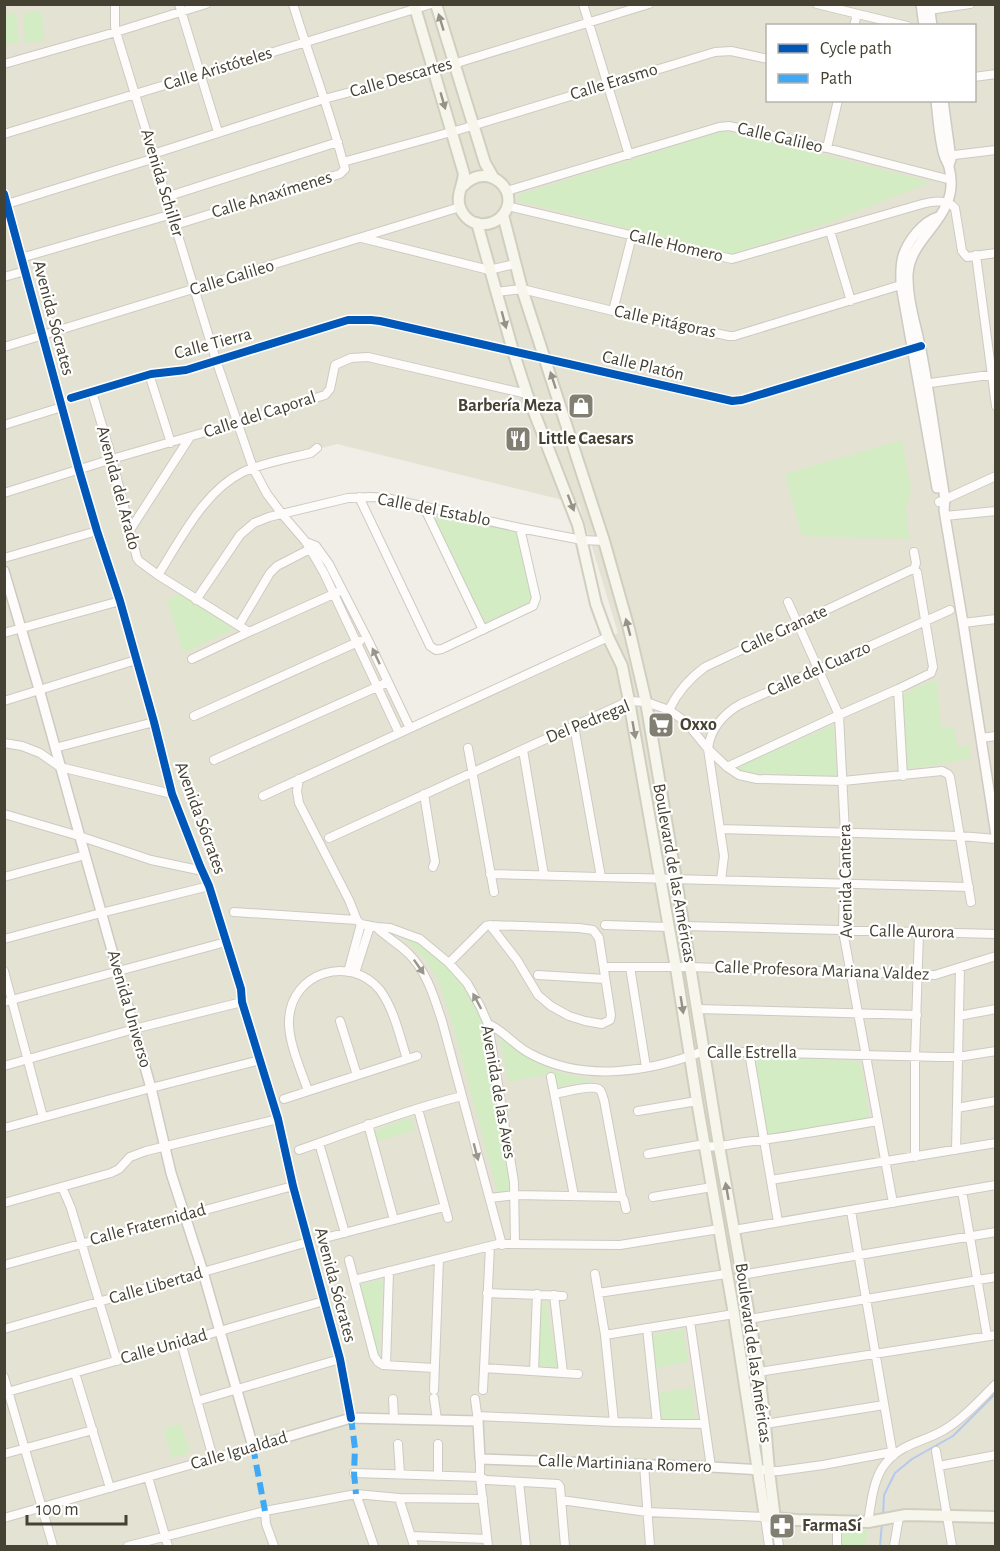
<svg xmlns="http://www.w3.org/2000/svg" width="1000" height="1551" font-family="'Alegreya Sans',sans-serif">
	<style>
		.residential { fill: #e4e3d3; fill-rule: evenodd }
		.green { fill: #d3ecc4 }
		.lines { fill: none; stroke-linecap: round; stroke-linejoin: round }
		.stream { stroke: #b4c9f0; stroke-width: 2 }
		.minor-casing { stroke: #cccac2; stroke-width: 10 }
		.tertiary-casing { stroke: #cccac2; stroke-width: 12 }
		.secondary-casing { stroke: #d0cfbf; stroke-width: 14 }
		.minor { stroke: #fdfcfb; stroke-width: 8 }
		.tertiary { stroke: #fdfcfb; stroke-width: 9 }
		.secondary { stroke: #f6f6ed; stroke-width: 10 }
		.quiet { stroke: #3fa9f5; stroke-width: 6; stroke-dasharray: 12 6; stroke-linecap: butt }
		.cycleway-casing { stroke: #fff; stroke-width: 11 }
		.cycleway { stroke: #0057b8; stroke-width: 8 }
		.oneway { fill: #959387 }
		.oneway2 { fill: #98968d }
		.labels { text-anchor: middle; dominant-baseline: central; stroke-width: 4.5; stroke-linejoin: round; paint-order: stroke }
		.street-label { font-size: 18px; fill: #454233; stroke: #fff }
		.poi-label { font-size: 18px; font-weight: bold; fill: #454233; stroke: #fff; text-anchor: start }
	</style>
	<rect width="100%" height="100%" fill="#f0eee6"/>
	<!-- residential -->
	<path class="residential" d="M5,5h990v1541h-990zM768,26h206v74h-206zM337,444l242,60 39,129 -212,97 -79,-168 -61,-71 -12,-24z"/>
	<!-- green -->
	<path class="green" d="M42,11l2,30 -19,2 -2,-30z
		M16,13l3,30 -14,1v-30z
		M723,131l109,26 99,25 -98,39 -101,33 -214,-53v-6z
		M902,440l9,51 -5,17 3,31 -107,-3 -17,-62z
		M435,512l86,21 11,68 -48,23 -51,-108z
		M180,593l54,36 -50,24 -17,-52z
		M929,682h8l4,46 13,-1 3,20 12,-1 2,12 -23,5 -41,6 -4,-75z
		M833,725l4,51 -99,-4 -5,-3z
		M398,935l12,2 24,15 21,17 28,40 31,180 -5,4 -7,1 -5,-4 -44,-165 -14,-43 -12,-21 -18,-18z
		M499,1035c31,29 55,39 96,45l-38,7 -3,-14 -45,9z
		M752,1058l108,3 10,58 -106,17z
		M411,1117l4,14 -38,10 -3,-10z
		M380,1280l3,1 -4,75 -2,-1 -18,-70z
		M545,1301l1,2 12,64 -18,-1 -2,-3 4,-59z
		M683,1330l5,32 -35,6 -5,-33z
		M692,1388l3,31 -36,1 -3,-27z
		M181,1424l9,29 -18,5 -8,-29z
		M834,1527l34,2 -3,17h-32z"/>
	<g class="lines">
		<!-- stream -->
		<path class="stream" d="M883,1517l1,-22 11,-22 17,-14 41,-23 43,-43
			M880,1546l2,-23"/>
		<!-- minor casing -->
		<g class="minor-casing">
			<path id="minor" d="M115,4v22l1,6 100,328 37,108 14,26 15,20 24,28 18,31 75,160
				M179,4l39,128
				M293,4c16,53 36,104 50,158
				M583,4l46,151
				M817,4l90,22
				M929,10l41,-6
				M854,26l3,-12
				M4,64l112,-32 90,-28
				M974,77l22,-3
				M4,134l427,-130
				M827,148l11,-48
				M153,154l171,-55 110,-29 215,-66
				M946,156l50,-6
				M507,191l212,-64 10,-1 98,22 124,32
				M4,194l75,276 18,61 23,70 34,121 18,72 28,72 9,20 32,103 1,13 36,117 15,67 47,173 11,59
				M166,197l172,-55
				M7,204l148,-46
				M507,206l225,53 190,-55c11,-3 25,-5 33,4l7,43 5,6 29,-4
				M175,225l165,-51 5,-5 -2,-7 119,-33 253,-77 16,-1 37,8
				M830,231l21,70
				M362,238l127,32 26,-6
				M976,255l20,151
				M21,258l151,-44
				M4,277l21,-6
				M496,292l26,-3 91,22 116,25h5l170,-52
				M613,311l19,-75
				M4,347l456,-140
				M149,374l22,69
				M923,384l73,-10
				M92,392l20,67 25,99 2,3 19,14 91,57
				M71,398l80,-24 35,-4 162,-50h23l9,1 352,80 10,-1 175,-53
				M4,425l58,-18
				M4,493l108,-34 125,-36 88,-28 5,-6 5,-24 16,-7 17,-1 159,37
				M359,497l71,149 6,4 6,-1 91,-43 3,-8 -16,-70
				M939,502l57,-26
				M424,507l59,123
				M945,516l51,-5
				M130,530l60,-93
				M306,542l10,4 13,18 38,74 43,90
				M4,558l93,-27
				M158,575c23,-36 46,-84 85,-103 19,-9 47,-14 68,-19l6,-5
				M196,600l44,-65 14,-12 15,-6 79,-19 23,-1 15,1 134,30 62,12 22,1
				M788,602l51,113 6,118 -2,98 50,272
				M963,623l33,-4
				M239,625l31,-52 7,-7 37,-19
				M4,633l116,-32
				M192,659l57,-27 89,-40
				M898,689l5,87
				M4,701l132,-41
				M669,710c8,-17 21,-32 36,-43l206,-97h3
				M194,716l166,-75
				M574,726l27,151
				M981,738l15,-2
				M4,743l18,3 18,7 20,14 112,27
				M55,748l99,-26
				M468,748l26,144
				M523,750l21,125
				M214,760l174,-78
				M727,767l112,-52 59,-26 33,-16 2,-6 -16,-95 -3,-2 2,-7 -2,-11
				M299,779l-2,12 2,12 50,97 8,20
				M424,794l11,68 -2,5
				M263,796l345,-159
				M4,814l75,22 72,24 52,11
				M720,829l240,7 36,3
				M329,838l300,-137 17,1 23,8 17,12 22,27 19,18 12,8 18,4 86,2 99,-10 6,3 2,3 21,125
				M490,874l479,13
				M4,877l81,-22
				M721,880l3,-24 -16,-107c2,-20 16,-36 33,-45l209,-94
				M234,912l123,8 4,4 15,3 14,1 30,11 29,24 18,20 13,23 8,18 26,158 1,62
				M605,925l63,2
				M684,926l312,8
				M376,927c10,10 23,17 33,27 18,18 25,43 33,67l60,224
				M4,939l97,-26 108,-27
				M449,963l37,-37 4,-1 89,3 14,2 6,8 12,77 -1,5 -8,4 -17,-3 -16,-5 -18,-10 -13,-11 -21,-35 -27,-35
				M609,967h81l245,8 61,-19
				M630,967l16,100
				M4,971l39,146
				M348,972l13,-48
				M355,973l15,-47
				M538,975l67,4
				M4,1002l222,-60
				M697,1009l220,6
				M959,1016l37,-7
				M340,1021l17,54
				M488,1024c15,6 26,21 41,29 54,30 120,19 175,-2l236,6h18l38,-6
				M749,1052l29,170
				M4,1066l130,-37 108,-27
				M551,1077l23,119
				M308,1091c-7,-21 -20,-49 -19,-71 2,-48 61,-66 91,-30 14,19 20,47 27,69
				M555,1094c9,-2 39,-10 45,-4 2,2 3,8 4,10l18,97 2,3 2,9
				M284,1099l133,-43
				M957,1108l39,-7
				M418,1109l30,109
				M638,1111l59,-10
				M368,1124l26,96
				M4,1128l147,-40 109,-28
				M319,1143l26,90
				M299,1150c54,-19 107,-40 163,-54
				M956,1150l4,-182
				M648,1154l51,-9c14,4 31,-1 46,-3 45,-5 89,-14 133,-21
				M915,1157v-101l4,-124
				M771,1180l225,-37
				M62,1187l9,21 46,153
				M962,1191l25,145
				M653,1197l59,-10
				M490,1198l25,-3 107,2
				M4,1203l107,-30 8,-4 11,-12 16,-6 132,-32
				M851,1211l42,245
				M734,1230l262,-45
				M321,1239l123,-32
				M349,1260l25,96 4,6 5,3 51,3
				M4,1265l289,-79
				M595,1274l10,61 9,87
				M741,1275l255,-43
				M354,1280l144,-36 122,1 99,-16
				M487,1293l76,3
				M598,1293l128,-19
				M554,1295l9,78
				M749,1319l247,-42
				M690,1321l21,146
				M647,1328l10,95
				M4,1329l304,-87
				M605,1335l129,-21
				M181,1342l32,116
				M386,1365l3,-94
				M484,1368l94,6
				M534,1371l3,-77
				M759,1372l237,-37
				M75,1373l35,115
				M4,1377l49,169
				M434,1390l5,-131
				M483,1390l7,-144
				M4,1393l320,-92
				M434,1398l3,22
				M393,1399l1,20
				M475,1399l3,22
				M197,1401l143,-42
				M477,1416l137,6 90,2
				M765,1424l119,-19
				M398,1444l2,30
				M438,1444v32
				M936,1451l16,95
				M4,1454l89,-24
				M480,1459v18l8,69
				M644,1465l6,81
				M939,1466l57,-11
				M769,1471h10l44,-6 69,-13
				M354,1473l126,4 6,3 72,4 2,3 5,59
				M148,1477l20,69
				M519,1482l7,64
				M356,1494l18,52
				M399,1498l15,48
				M561,1500l86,12 118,5 4,29
				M265,1511l1,13 8,22
				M4,1518l249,-71
				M775,1519l4,27
				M868,1522c3,-18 5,-43 17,-58 18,-22 37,-21 59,-34 19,-11 36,-30 52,-46
				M411,1536l76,3
				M128,1546l137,-35 91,-17 43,4 84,1
				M837,1546v-25
				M894,1546l5,-29"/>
		</g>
		<!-- tertiary casing -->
		<g class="tertiary-casing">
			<path id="tertiary" d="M921,4l3,22
				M929,4l3,22
				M936,100c2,18 3,38 8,55 1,4 4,8 5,12 3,12 3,25 -2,36 -10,26 -37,41 -39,71 -1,27 9,54 14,81 9,48 15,96 23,144l-1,11 19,113 33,212
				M943,100l8,59 -2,6
				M937,488l-36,-203c0,-9 -1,-19 2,-29 5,-15 19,-34 35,-39
				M4,571l35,118 46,166 66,233 20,85 32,99 50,175 98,-29 127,3 2,38 231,8 52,3"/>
		</g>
		<!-- secondary casing -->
		<g class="secondary-casing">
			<path id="secondary" d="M414,4l50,170c-1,9 -4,14 -5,22 -2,13 7,25 19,28 8,1 16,-1 22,-6 25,-23 -11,-60 -37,-32
				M436,4l49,159 8,14
				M503,215l19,74 82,252 25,88 17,73 30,177 43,267 40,226 6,52 4,47 6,48
				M477,223l36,128 14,43 51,131 18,79 12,33 14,29 7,35 47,267 21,133 37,213 31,203 32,3 71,2 38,-7 90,2"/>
		</g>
		<!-- minor -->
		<use href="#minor" class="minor"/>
		<!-- tertiary -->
		<use href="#tertiary" class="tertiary"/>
		<!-- secondary -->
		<use href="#secondary" class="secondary"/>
		<!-- quiet -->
		<path class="quiet" d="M351,1418l4,30 -1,25 2,21
			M253,1447l12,64"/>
		<!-- cycleway casing -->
		<g class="cycleway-casing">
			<path id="cycleway" d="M4,194l75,276 18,61 23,70 34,121 18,72 28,72 9,20 32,103 1,13 36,117 15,67 47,173 11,59
				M71,398l80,-24 35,-4 162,-50h23l9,1 352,80 10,-1 179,-54"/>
		</g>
		<!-- cycleway -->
		<use href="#cycleway" class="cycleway"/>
	</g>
	<!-- one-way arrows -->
	<defs><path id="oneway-solid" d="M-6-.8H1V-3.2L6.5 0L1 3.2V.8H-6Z" transform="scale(1.5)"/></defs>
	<g class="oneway">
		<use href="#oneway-solid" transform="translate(441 22) rotate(-107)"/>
		<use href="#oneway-solid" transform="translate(443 101) rotate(74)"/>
		<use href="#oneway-solid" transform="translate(504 320) rotate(75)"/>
		<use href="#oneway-solid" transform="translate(553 380) rotate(-108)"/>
		<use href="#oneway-solid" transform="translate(571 503) rotate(69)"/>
		<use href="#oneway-solid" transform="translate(628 627) rotate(-105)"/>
		<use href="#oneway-solid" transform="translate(634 730) rotate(80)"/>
		<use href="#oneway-solid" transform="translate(682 1005) rotate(81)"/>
		<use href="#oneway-solid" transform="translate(727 1191) rotate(-100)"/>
	</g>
	<g class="oneway2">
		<use href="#oneway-solid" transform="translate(376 656) rotate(-115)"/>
		<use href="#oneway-solid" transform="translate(419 967) rotate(55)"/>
		<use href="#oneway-solid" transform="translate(477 1001) rotate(-118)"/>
		<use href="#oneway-solid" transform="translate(476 1152) rotate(75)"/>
	</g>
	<!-- icons -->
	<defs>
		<g id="shop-square" transform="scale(1.35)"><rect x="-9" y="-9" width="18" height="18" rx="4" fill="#817e72" stroke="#fff"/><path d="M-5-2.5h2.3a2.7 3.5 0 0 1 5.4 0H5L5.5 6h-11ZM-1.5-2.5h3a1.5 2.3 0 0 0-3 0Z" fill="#fff"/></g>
		<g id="restaurant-square" transform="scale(1.35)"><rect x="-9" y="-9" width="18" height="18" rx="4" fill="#817e72" stroke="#fff"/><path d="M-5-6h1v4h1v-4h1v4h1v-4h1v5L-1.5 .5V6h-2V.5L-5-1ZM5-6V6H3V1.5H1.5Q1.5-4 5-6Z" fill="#fff"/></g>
		<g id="supermarket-square" transform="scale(1.35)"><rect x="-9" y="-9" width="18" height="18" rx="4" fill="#817e72" stroke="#fff"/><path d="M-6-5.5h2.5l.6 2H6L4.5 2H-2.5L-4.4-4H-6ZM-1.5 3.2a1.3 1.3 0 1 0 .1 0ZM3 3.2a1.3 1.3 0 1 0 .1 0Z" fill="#fff"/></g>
		<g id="pharmacy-square" transform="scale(1.35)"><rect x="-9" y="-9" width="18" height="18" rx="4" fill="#817e72" stroke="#fff"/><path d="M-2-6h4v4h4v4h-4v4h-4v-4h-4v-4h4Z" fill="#fff"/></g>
	</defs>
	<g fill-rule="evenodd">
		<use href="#shop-square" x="581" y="406"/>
		<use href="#restaurant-square" x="518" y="439"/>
		<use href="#supermarket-square" x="661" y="725"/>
		<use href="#pharmacy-square" x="782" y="1526"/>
	</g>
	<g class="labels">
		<!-- street labels -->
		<g class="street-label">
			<text transform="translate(218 69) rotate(-17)">Calle Aristóteles</text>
			<text transform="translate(401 78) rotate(-16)">Calle Descartes</text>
			<text transform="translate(614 82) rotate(-17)">Calle Erasmo</text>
			<text transform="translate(780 138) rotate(13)">Calle Galileo</text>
			<text transform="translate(162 183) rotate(73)">Avenida Schiller</text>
			<text transform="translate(272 195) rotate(-17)">Calle Anaxímenes</text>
			<text transform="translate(676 246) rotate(13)">Calle Homero</text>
			<text transform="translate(232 278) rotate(-17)">Calle Galileo</text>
			<text transform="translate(53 318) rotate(75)">Avenida Sócrates</text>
			<text transform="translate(665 322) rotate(12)">Calle Pitágoras</text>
			<text transform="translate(213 344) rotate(-15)">Calle Tierra</text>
			<text transform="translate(643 366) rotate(13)">Calle Platón</text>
			<text transform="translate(260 415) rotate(-18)">Calle del Caporal</text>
			<text transform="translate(118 488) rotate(75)">Avenida del Arado</text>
			<text transform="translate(434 510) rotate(11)">Calle del Establo</text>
			<text transform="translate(784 630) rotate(-25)">Calle Granate</text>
			<text transform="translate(819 669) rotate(-24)">Calle del Cuarzo</text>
			<text transform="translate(588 722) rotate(-22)">Del Pedregal</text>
			<text transform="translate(200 818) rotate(70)">Avenida Sócrates</text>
			<text transform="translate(674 873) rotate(80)">Boulevard de las Américas</text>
			<text transform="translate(846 881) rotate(-91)">Avenida Cantera</text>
			<text transform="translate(912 932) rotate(1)">Calle Aurora</text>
			<text transform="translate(822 971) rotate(2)">Calle Profesora Mariana Valdez</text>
			<text transform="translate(129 1009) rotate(74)">Avenida Universo</text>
			<text x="752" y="1053">Calle Estrella</text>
			<text transform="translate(498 1092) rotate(80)">Avenida de las Aves</text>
			<text transform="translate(148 1225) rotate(-15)">Calle Fraternidad</text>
			<text transform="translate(335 1285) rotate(75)">Avenida Sócrates</text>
			<text transform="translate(156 1286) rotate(-16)">Calle Libertad</text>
			<text transform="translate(164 1347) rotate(-16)">Calle Unidad</text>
			<text transform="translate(753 1353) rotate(82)">Boulevard de las Américas</text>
			<text transform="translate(239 1451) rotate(-16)">Calle Igualdad</text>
			<text transform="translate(625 1464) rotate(2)">Calle Martiniana Romero</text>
		</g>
		<!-- poi labels -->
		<g class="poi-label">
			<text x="562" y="406" text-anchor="end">Barbería Meza</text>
			<text x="538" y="439">Little Caesars</text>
			<text x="680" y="725">Oxxo</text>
			<text x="802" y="1526">FarmaSí</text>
		</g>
	</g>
	<!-- border -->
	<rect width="1000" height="1551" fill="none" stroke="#454233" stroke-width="12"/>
	<!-- legend -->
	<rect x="766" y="24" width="210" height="78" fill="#ffffff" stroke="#b5b3ad" stroke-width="1.5"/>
	<rect x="778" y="44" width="30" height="9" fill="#0057b8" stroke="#b5b3ad" stroke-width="1.5"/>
	<text x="820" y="54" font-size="18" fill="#454233">Cycle path</text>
	<rect x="778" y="74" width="30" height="9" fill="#3fa9f5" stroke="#b5b3ad" stroke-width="1.5"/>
	<text x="820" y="84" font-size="18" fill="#454233">Path</text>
	<!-- scale -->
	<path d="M27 1515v9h99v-9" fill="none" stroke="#454233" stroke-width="3"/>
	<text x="36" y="1515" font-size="18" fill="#454233" stroke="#ffffff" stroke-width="4.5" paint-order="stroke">100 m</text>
</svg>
